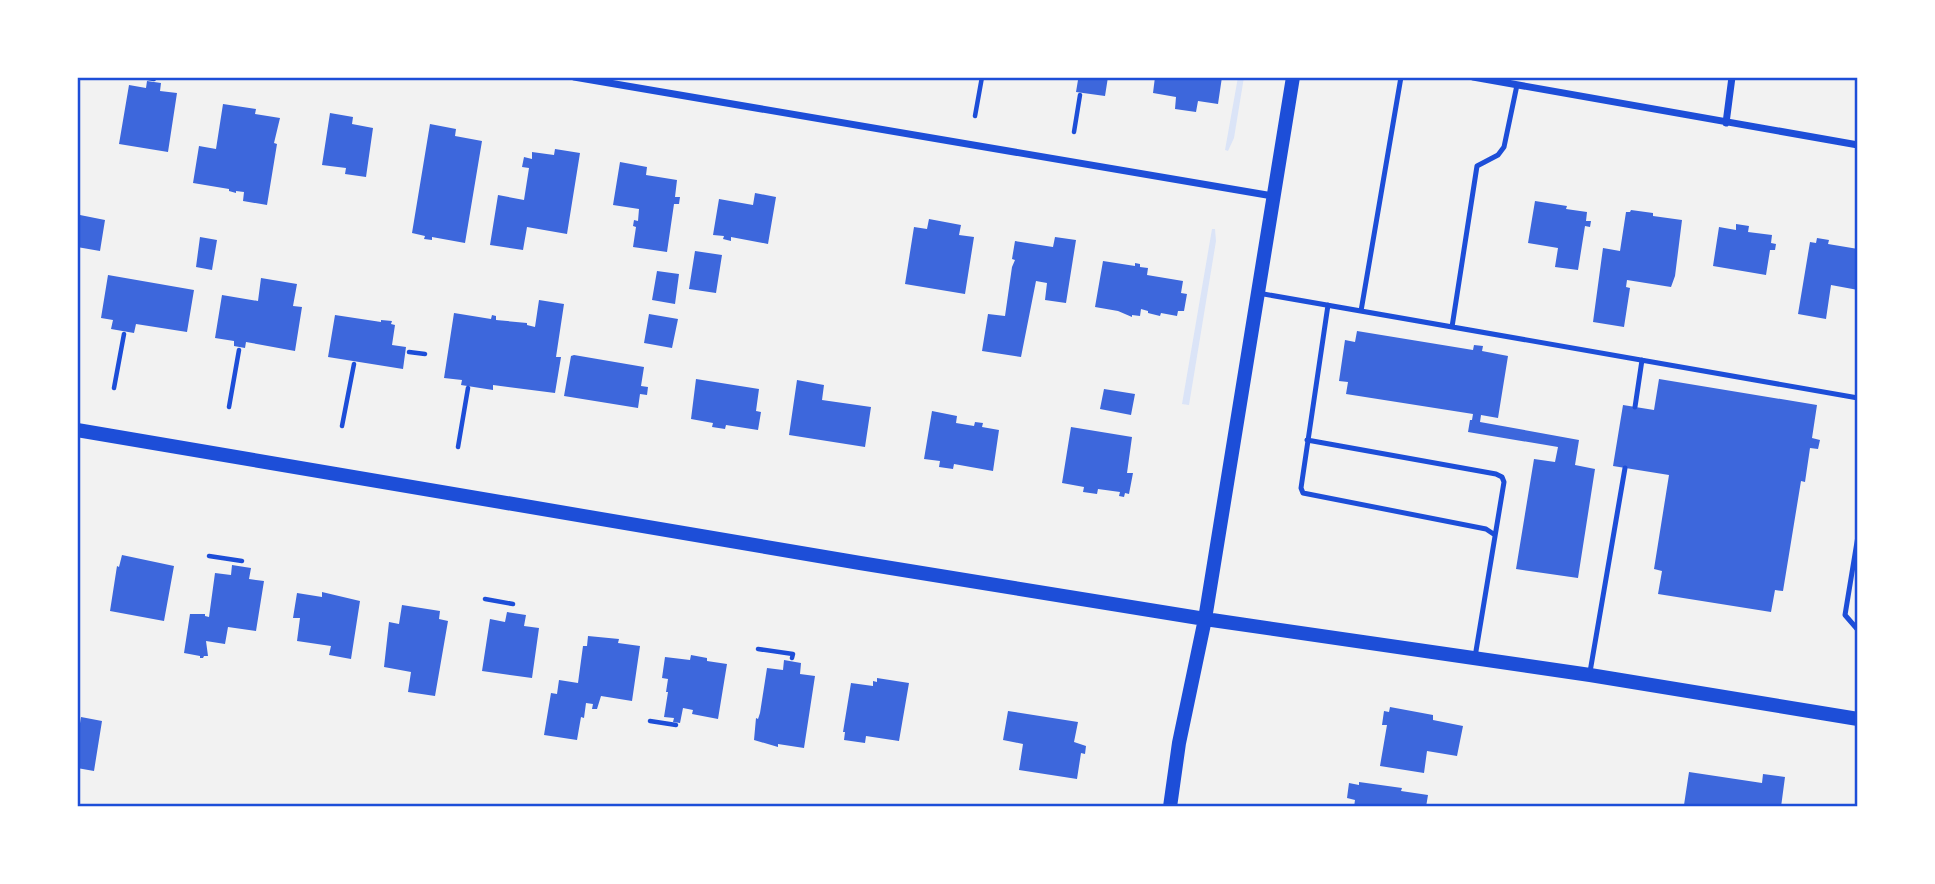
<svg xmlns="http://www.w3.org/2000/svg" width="1935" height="884" font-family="Signika,sans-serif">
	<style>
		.green { fill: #dbe4f7 }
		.building { fill: #3d67dc }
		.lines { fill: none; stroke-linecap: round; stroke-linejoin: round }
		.path { stroke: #1d4ed8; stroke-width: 4.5 }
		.service { stroke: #1d4ed8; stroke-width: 5 }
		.minor { stroke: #1d4ed8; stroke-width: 7 }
		.secondary { stroke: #1d4ed8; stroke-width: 14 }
		.neatline { fill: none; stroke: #1d4ed8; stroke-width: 2.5 }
	</style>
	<rect width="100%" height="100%" fill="#f2f2f2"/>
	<!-- green -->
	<path class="green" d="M1238,77h6l-10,61 -6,13 -3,-1z
		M1212,229h3l1,12 -27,164 -7,-1z"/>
	<!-- building -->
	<path class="building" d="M1069,77h39l-3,19 -29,-4 2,-12z
		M1155,77h67l-4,27 -20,-3 -2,11 -21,-3 1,-12 -23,-4z
		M147,81l14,2 -1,8 17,2 -9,59 -49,-8 10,-59 17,3z
		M223,104l33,5 -1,5 25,4 -6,25 3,1 -10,61 -24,-4 1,-9 -8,-1v2l-7,-2v-2l-36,-6 6,-37 17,3z
		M330,113l23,4 -1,7 21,4 -7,49 -21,-3 1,-6 -24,-3z
		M430,124l26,5 -1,7 27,5 -17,102 -33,-6v3l-8,-1 1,-3 -13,-3z
		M555,149l25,4 -13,81 -40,-7 -4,23 -33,-5 8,-50 26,5 5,-32 -7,-1 2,-10 8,2v-7l22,3z
		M620,162l27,5 -1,8 31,5 -2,17h5l-1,7h-5l-7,48 -34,-5 3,-20 -3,-1 1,-6 4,1 1,-12 -26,-4z
		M755,193l21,4 -8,47 -37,-7v4l-8,-2 1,-3 -11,-1 6,-36 34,6z
		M1535,201l32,5 -1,3 21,3 -1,9h5l-1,6 -5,-1 -7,44 -23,-3 3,-19 -30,-5z
		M1631,210l22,3v3l29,4 -7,56 -4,11 -44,-7 -1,7 4,1 -6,39 -31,-5 10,-74 17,3 6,-39h4z
		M80,215l25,5 -5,31 -23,-4z
		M929,219l32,6 -2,10 15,2 -9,57 -60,-10 9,-57 13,2z
		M1736,224l13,2 -1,6 24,3 -1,8 5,1 -1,6h-5l-4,25 -53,-9 6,-39 17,3z
		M200,237l17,3 -5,30 -16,-3z
		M1055,237l21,3 -10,63 -21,-3 2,-17 -11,-2 -15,76 -39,-6 6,-37 17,2 7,-49 3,-7 -3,-1 3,-18 38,6z
		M1817,238l12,2 -1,4 30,5v41l-27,-5 -5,34 -28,-5 12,-72 6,1z
		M695,251l27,4 -6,38 -27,-4z
		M1103,261l32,5v-3l5,1v3l8,1 -1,7 36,6 -2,12 6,1 -3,17h-6l-1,5 -16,-3 -1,3 -12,-3v-2l-7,-2 -1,7 -8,-1v2l-14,-6 -23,-4z
		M657,271l22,3 -4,30 -23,-4z
		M108,275l86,15 -7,42 -51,-8 -2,9 -23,-4 2,-9 -12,-2z
		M261,278l36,6 -4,22 9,1 -7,44 -49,-9 -1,6 -11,-2v-5l-19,-3 7,-43 36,6z
		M539,300l25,4 -8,53h5l-6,36 -62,-8v5l-32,-5 1,-5 -18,-2 10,-65 37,6 1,-4 4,1v4l31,3v2l8,2z
		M649,314l29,5 -6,29 -28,-5z
		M335,315l46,7v-2l11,1 -1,3 4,1 -3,20 14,2 -3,22 -75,-12z
		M1357,331l116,19 1,-5 9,1 -1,5 26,5 -10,62 -17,-3 -1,7 99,18 -4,25 20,4 -17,109 -62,-9 18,-110 21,3 3,-15 -90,-15 2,-12h2l1,-6 -127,-20 2,-12 -9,-1 6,-41 10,2z
		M574,355l70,12 -3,19 7,1 -1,8 -7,-1 -2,14 -74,-12 7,-40z
		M696,379l63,10 -3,22 5,1 -3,18 -32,-5 -1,4 -13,-2 1,-4 -22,-4z
		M1659,379l158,26 -5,33 8,2 -2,9 -8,-1 -5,34 -4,-1 -18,110 -8,-1 -4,22 -113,-18 4,-23 -8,-2 15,-94 -56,-9 10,-61 31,5z
		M797,380l27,5 -2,15 49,7 -6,40 -76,-12z
		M1104,389l31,5 -4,21 -31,-6z
		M932,411l25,5 -1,7 18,3 1,-4 8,1 -1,4 17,3 -6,41 -39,-7 -1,5 -14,-2 1,-6 -16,-2z
		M1071,427l61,10 -5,36h6l-4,21 -4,-1 -1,4 -5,-1 1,-4 -22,-3 -1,5 -14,-2 1,-5 -22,-4z
		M122,555l52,11 -10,55 -54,-10 7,-45 2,1z
		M232,565l19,3 -2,11 15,2 -8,50 -28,-4 -3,17 -19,-3 2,15h-4l-1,2h-3v-2l-16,-3 6,-39h15v2l4,1 6,-44 16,2z
		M322,592l38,9 -9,58 -22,-4 2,-9 -34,-5 3,-23h-7l4,-25 25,4z
		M402,605l38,6 -1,8 9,2 -13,75 -27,-4 3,-20 -27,-5 5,-45 10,2z
		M507,612l19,3 -2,11 15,2 -7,50 -50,-7 8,-52 15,3z
		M588,636l31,3 -1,4 22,3 -8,55 -31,-5 -4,13h-5l1,-5 -7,-1 -2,15 -3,-1 -4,23 -33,-5 7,-42 6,1 2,-14 19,3 5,-37h4z
		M691,655l16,3v3l20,3 -9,55 -26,-5 1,-4 -10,-2 -3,15 -7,-1 1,-4 -10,-1 4,-25h-2l2,-13 -6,-1 3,-21 25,3z
		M784,660l17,3 -1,11 15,2 -11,72 -26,-4v3l-24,-7 2,-22 2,1 2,-6 7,-45 16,2z
		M877,678l32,5 -10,58 -33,-5 -1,7 -21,-3 1,-8h-2l8,-49 22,3v-5l4,1z
		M1390,707l43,8v5l30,6 -6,30 -30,-5 -3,22 -44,-7 7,-41h-5l2,-14 5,1z
		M1008,711l70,11 -4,20 12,4 -1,8 -4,-1 -4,26 -58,-9 4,-26 -20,-4z
		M81,717l21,4 -8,50 -17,-3v-26z
		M1689,772l73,11 1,-9 22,3 -4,30 -97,-2z
		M1359,782l43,6 -1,3 27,4 -2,12h-72l1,-7 -8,-2 2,-15 10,2z"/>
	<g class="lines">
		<!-- path -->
		<path class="path" d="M142,77l12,2
			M975,116l7,-39
			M1074,132l6,-37
			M409,352l16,2
			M114,388l10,-54
			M229,407l10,-57
			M342,426l12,-62
			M458,447l10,-59
			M209,556l33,5
			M485,599l28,5
			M758,649l35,5 -1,4
			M650,721l26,4"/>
		<!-- service -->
		<path class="service" d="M1258,293l600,105
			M1328,305l-27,183 2,5 183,36 9,6
			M1361,311l40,-234
			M1452,327l25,-161 21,-11 6,-8 13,-62
			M1635,407l7,-47
			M1307,440l189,34 6,3 2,5 -29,175
			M1858,536l-13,79 13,15
			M1590,672l35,-204"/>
		<!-- minor -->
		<path class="minor" d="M574,77l699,119
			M1473,77l385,68
			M1726,123l6,-46"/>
		<!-- secondary -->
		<path class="secondary" d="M77,430l783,133 345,56 385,56 268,44
			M1170,807l9,-64 26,-124 88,-542"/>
	</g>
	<!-- border -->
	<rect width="1935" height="884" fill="none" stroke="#ffffff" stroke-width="158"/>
	<rect x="79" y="79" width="1777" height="726" class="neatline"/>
</svg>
